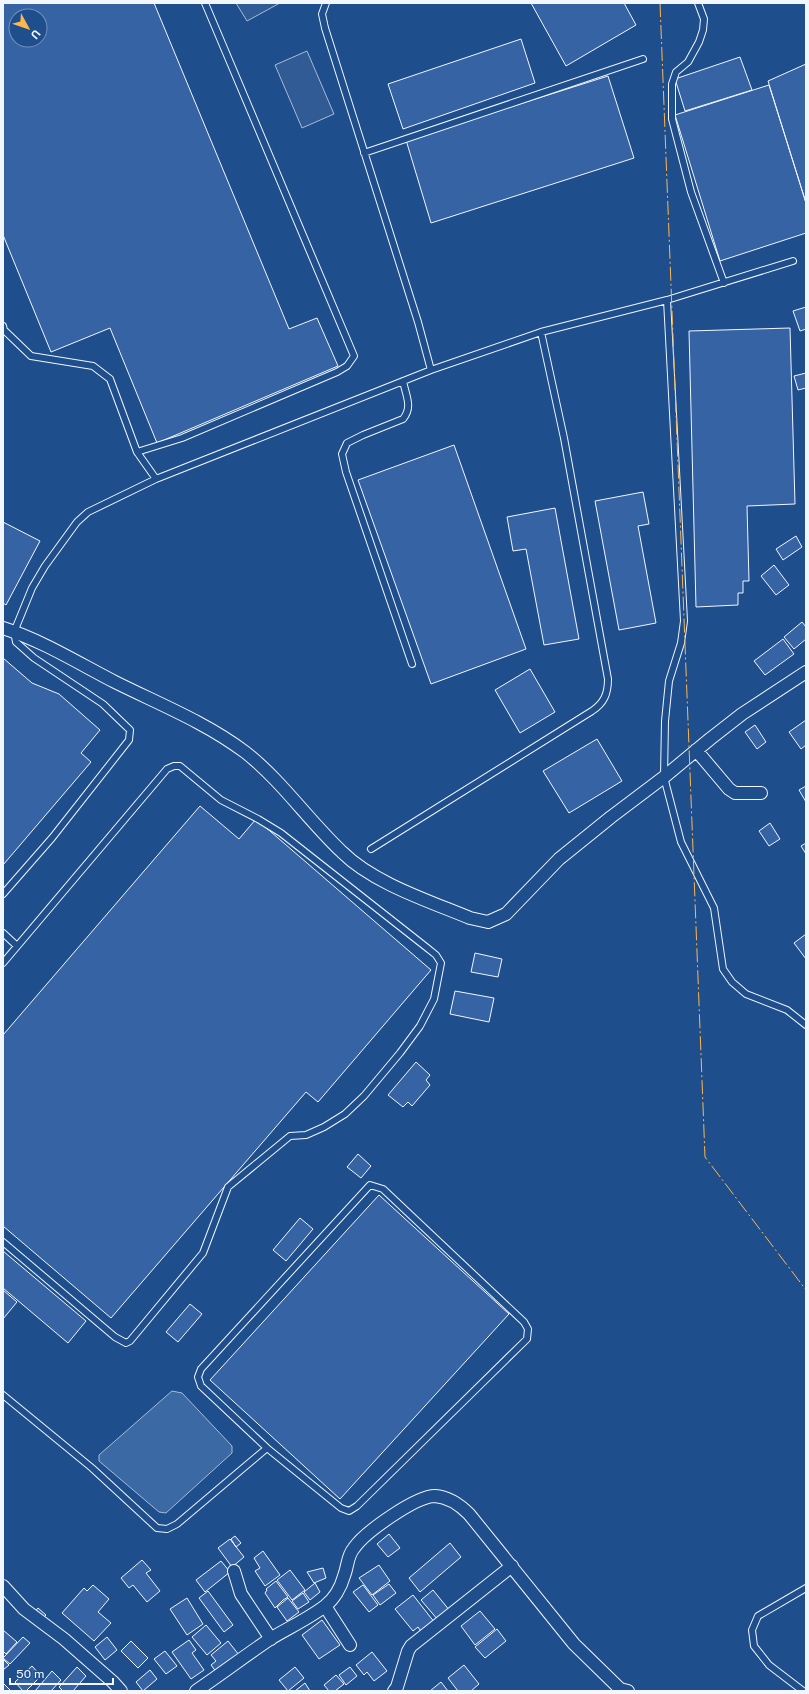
<svg xmlns="http://www.w3.org/2000/svg" width="809" height="1694" font-family="'Public Sans',sans-serif">
	<style>
		.parking { fill: #305b95; stroke: #a8bbd7 }
		.water { fill: #3b69a3; stroke: #a8bbd7 }
		.building { fill: #3563a3; stroke: #f2f6ff; fill-rule: evenodd }
		.lines { fill: none; stroke-linecap: round; stroke-linejoin: round }
		.service-casing { stroke: #f2f6ff; stroke-width: 8 }
		.minor-casing { stroke: #f2f6ff; stroke-width: 14 }
		.service { stroke: #1f4e8c; stroke-width: 6 }
		.minor { stroke: #1f4e8c; stroke-width: 12 }
		.power { stroke: #ffb74d; stroke-width: 1; stroke-dasharray: 14 3 2 3; stroke-linecap: butt }
	</style>
	<rect width="100%" height="100%" fill="#1f4e8c"/>
	<!-- parking -->
	<path class="parking" d="M236,3h44l-33,18z
		M307,51l27,63 -32,14 -27,-63z"/>
	<!-- water -->
	<path class="water" d="M172,1391l10,2 50,53v7l-66,60 -7,-1 -60,-51v-6z"/>
	<!-- building -->
	<path class="building" d="M3,3h151l135,326 28,-11 21,48 -181,77 -47,-115 -59,24 -48,-117zM16,16h24v24h-24z
		M531,3h93l12,22 -70,41z
		M521,39l14,44 -132,46 -15,-45z
		M740,57l12,33 -67,21 -10,-32z
		M806,64v139l-38,-122z
		M608,76l26,82 -203,65 -25,-83z
		M769,85l37,118v30l-86,28 -45,-146z
		M806,307v22l-6,2 -7,-20z
		M790,328l5,176 -48,2 2,75h-6v12h-5v12l-42,2 -7,-276z
		M806,373v15l-8,2 -4,-14z
		M454,445l72,204 -95,35 -73,-204z
		M643,492l6,32 -11,2 18,97 -37,7 -24,-129z
		M555,508l24,131 -35,6 -18,-96 -13,2 -6,-34z
		M3,522l37,19 -34,64 -3,-2z
		M796,536l6,11 -19,13 -7,-11z
		M774,565l15,20 -13,10 -15,-19z
		M802,622l4,5v12l-12,10 -10,-12z
		M783,639l11,15 -29,21 -11,-14z
		M3,658l29,25 27,11 41,36 -19,23 10,9 -88,103z
		M530,669l25,43 -35,21 -25,-43z
		M806,720v25l-5,4 -12,-17z
		M755,725l11,17 -9,7 -12,-17z
		M597,739l25,42 -53,32 -26,-42z
		M806,786v16l-7,-12z
		M200,806l39,33 17,-20 175,151 -113,132 -12,-10 -195,226 -108,-92v-191z
		M770,823l10,16 -11,7 -10,-15z
		M806,843v11l-5,-8z
		M806,934v25l-12,-16z
		M475,953l27,6 -4,18 -27,-5z
		M455,991l39,7 -5,24 -39,-8z
		M416,1062l14,13 -4,5 4,5 -18,21 -4,-4 -5,5 -15,-12z
		M358,1154l13,12 -10,12 -14,-11z
		M379,1195l130,119 -169,185 -130,-119z
		M300,1218l13,11 -27,32 -13,-11z
		M3,1251l83,70 -18,22 -65,-55z
		M3,1290l14,12 -14,17z
		M190,1304l12,10 -24,28 -12,-10z
		M389,1534l11,14 -12,9 -11,-13z
		M235,1536l6,7 -5,4 -5,-8z
		M230,1539l14,18 -12,10 -14,-19z
		M450,1543l11,14 -41,35 -11,-14z
		M263,1551l17,24 -15,11 -10,-15 5,-3 -6,-10z
		M142,1560l9,10 -5,3 14,18 -13,11 -14,-17 -4,3 -8,-10z
		M221,1561l9,11 -25,20 -9,-12z
		M379,1565l11,16 -18,14 -13,-17z
		M323,1568l3,10 -12,5 -7,-11z
		M290,1570l15,20 -13,10 -15,-20z
		M276,1581l12,16 -5,3 -8,8 -10,-15 2,-3 -1,-1z
		M315,1583l5,9 -10,8 -6,-8z
		M389,1584l7,9 -16,12 -7,-10z
		M93,1585l16,14 -11,13 13,11 -17,18 -32,-28 22,-25 3,3z
		M363,1585l15,20 -9,7 -16,-20z
		M433,1590l17,21 -12,9 -17,-20z
		M208,1591l25,34 -9,7 -25,-34z
		M303,1593l6,9 -11,7 -6,-8z
		M413,1595l22,28 -13,10 -4,-6 -5,4 -18,-22z
		M187,1598l16,26 -16,11 -17,-26z
		M288,1598l11,14 -12,9 -10,-14z
		M38,1608l8,7 -5,5 -7,-7z
		M480,1611l15,18 -20,16 -14,-19z
		M322,1620l18,25 -21,14 -17,-24z
		M206,1625l15,18 -14,12 -15,-18z
		M497,1629l9,12 -21,17 -10,-11z
		M3,1630l14,12 -11,12 -3,-3z
		M23,1637l7,6 -20,21 -7,-6z
		M107,1637l10,13 -12,10 -10,-13z
		M189,1640l7,10 -4,3 12,17 -13,9 -19,-27z
		M131,1641l17,17 -10,10 -17,-17z
		M228,1641l11,14 -22,18 -6,-8 5,-4 -5,-6z
		M165,1651l12,15 -11,8 -12,-15z
		M372,1652l15,19 -13,10 -7,-9 -3,3 -8,-10z
		M3,1659l6,6 -6,5z
		M464,1665l15,19 -8,7h-13l-10,-13z
		M32,1666l9,10 -15,15h-3l-8,-9z
		M77,1667l9,9 -13,15h-10l-4,-4z
		M295,1667l9,11 -16,13 -9,-11z
		M350,1667l7,9 -11,9 -7,-10z
		M150,1670l7,9 -14,12 -7,-9z
		M52,1671l9,9 -10,11h-16z
		M336,1675l8,9 -9,7h-6l-5,-6z
		M441,1682l7,9h-18z
		M3,1683l8,8h-8z
		M305,1683l5,8h-15z"/>
	<g class="lines">
		<!-- service casing -->
		<g class="service-casing">
			<path id="service" d="M698,3l6,16 -1,11 -4,12 -11,20 -12,10 -4,12v35l19,73 33,91
				M364,153l279,-94
				M667,300l17,321 -3,22 -12,38 -4,40 -1,56 17,65 33,66 9,61 9,13 14,12 41,16 19,15
				M3,326l1,4 27,26 62,10 17,13 27,73
				M431,370l110,-38 126,-32 126,-39
				M403,381c3,15 10,26 0,38l-40,16 -16,8 -5,11 4,18 66,192
				M156,479l-19,-27 45,-14 155,-66 10,-6 7,-10 -149,-353
				M371,849l221,-138c12,-8 16,-17 16,-32l-44,-241 -23,-106
				M3,894l49,-56 77,-98 1,-10 -27,-26 -69,-46 -18,-16 -2,-10 18,-44 13,-22 32,-44 11,-10 68,-33 275,-109 -13,-48 -93,-294 -3,-14 4,-11
				M3,933l14,13
				M3,963l164,-194 7,-3h6l41,34 37,19 23,14 145,114 10,8 5,8 -7,36 -14,27 -20,27 -36,43 -19,18 -21,13 -18,8 -16,1 -62,51 -25,66 -73,88 -4,2 -11,-6 -112,-95
				M370,1185l13,4 141,133 4,7 -1,10 -170,167 -8,5 -8,-3 -74,-60 -66,-62 -3,-9 3,-8z
				M3,1395l89,73 65,60 10,1 10,-5 90,-76
				M803,1691l-34,-26 -15,-19 -2,-16 6,-14 48,-28"/>
		</g>
		<!-- minor casing -->
		<g class="minor-casing">
			<path id="minor" d="M3,628c40,13 75,35 112,54 44,22 90,40 130,70 37,29 63,68 97,100 31,31 87,49 128,66l18,4 18,-8 53,-55 52,-42 53,-40 46,-38 32,-25 64,-42
				M696,750l33,39 6,4h26
				M234,1571l7,23 30,45
				M3,1586l21,23 40,30 49,43 8,9
				M325,1606l25,39
				M196,1691c25,-17 49,-35 74,-52 18,-11 38,-20 55,-33 9,-7 16,-19 19,-30 4,-10 3,-20 10,-28 11,-16 62,-52 81,-52 14,1 24,8 34,18l105,130 41,40 5,5 8,2
				M394,1691l3,-4 11,-36 3,-5 101,-80"/>
		</g>
		<!-- service -->
		<use href="#service" class="service"/>
		<!-- minor -->
		<use href="#minor" class="minor"/>
		<!-- power -->
		<path class="power" d="M660,3l45,1154 101,133"/>
	</g>
	<!-- border -->
	<rect width="809" height="1694" fill="none" stroke="#f2f6ff" stroke-width="8"/>
	<!-- north arrow -->
	<g transform="translate(28 28) rotate(130)"><circle r="19" fill="#1f4e8c" stroke="#7391ba"/>
	<path d="M0-3L7 15L0 10L-7 15Z" fill="#ffb74d"/>
	<text y="-6" font-size="11" font-weight="bold" text-anchor="middle" fill="#f2f6ff">U</text>
	</g>
	<!-- scale -->
	<path d="M10 1678v6h103v-6" fill="none" stroke="#f2f6ff" stroke-width="2"/>
	<text x="16" y="1678" font-size="12" fill="#f2f6ff" stroke="#1f4e8c" stroke-width="3" paint-order="stroke">50 m</text>
</svg>
